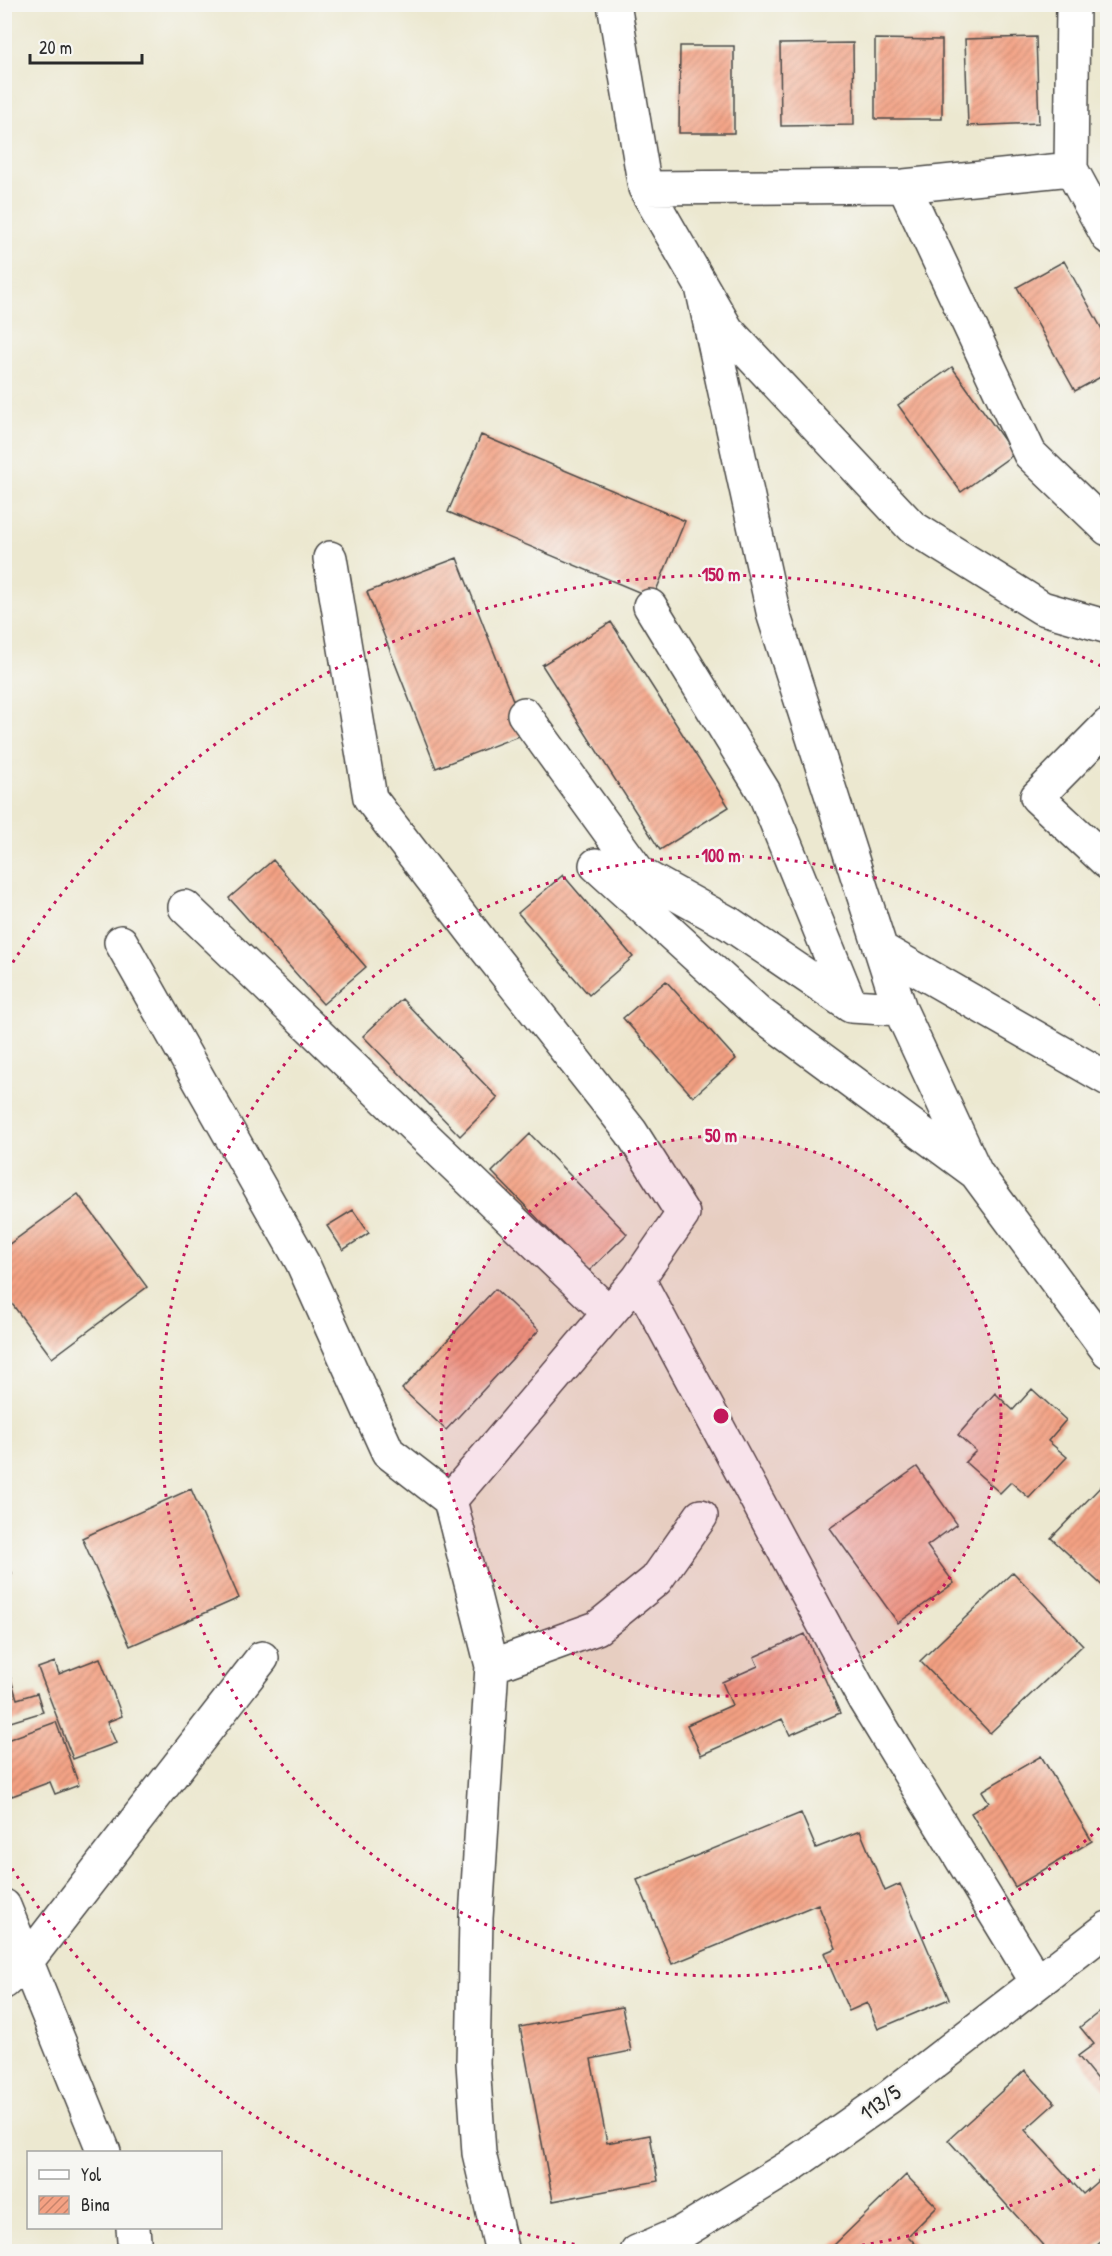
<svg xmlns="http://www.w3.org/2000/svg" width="1112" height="2256" font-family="'Patrick Hand',sans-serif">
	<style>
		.building { fill: url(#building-hatch) }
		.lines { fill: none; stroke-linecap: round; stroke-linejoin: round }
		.street-casing { stroke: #484744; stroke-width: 36 }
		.street { stroke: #fff; stroke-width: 33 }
		.ring { fill: none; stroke: #c2185b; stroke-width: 3; stroke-dasharray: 3 6 }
		.labels { text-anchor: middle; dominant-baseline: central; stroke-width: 5; stroke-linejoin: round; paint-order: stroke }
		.street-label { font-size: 22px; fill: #2b2b2b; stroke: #f6f6f2 }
		.centre { fill: #c2185b; stroke: #f6f6f2; stroke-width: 3 }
		.ring-label { font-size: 18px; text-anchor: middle; font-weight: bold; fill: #c2185b; stroke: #f6f6f2; stroke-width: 5; stroke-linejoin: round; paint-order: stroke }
	</style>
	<defs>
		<pattern id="building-hatch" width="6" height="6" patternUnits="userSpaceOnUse" patternTransform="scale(1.5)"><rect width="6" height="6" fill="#f4a183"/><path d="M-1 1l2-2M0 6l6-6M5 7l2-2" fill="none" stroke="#c6836b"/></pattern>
	</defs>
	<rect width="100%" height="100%" fill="#f6f6f2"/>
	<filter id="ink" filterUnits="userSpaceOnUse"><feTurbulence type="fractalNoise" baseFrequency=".0167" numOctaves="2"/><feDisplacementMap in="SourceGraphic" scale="12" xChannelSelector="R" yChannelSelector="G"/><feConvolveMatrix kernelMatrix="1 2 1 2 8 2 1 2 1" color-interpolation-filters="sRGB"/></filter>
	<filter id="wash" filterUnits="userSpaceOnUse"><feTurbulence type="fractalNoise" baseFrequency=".008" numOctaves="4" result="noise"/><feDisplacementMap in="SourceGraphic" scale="24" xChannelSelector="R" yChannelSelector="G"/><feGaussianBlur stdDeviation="1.35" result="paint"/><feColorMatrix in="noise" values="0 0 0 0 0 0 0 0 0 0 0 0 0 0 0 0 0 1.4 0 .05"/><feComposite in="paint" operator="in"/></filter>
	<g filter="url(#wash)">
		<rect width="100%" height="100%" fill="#ece8d0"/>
		<g id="blocks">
			<!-- building -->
			<path class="building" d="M783,4h76v2l-76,4z
				M1036,37l3,86 -71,3 -3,-87z
				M875,39l67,1v79h-67z
				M853,43l1,82 -73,1 -1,-82z
				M680,46h54v87h-55z
				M1064,261l44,79v33l-33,18 -58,-104z
				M952,367l62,87 -53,38 -63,-87z
				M481,435l204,86 -32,77 -205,-86z
				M457,558l69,175 -90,35 -69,-176z
				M611,622l118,185 -69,43 -118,-185z
				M273,860l93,107 -43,37 -94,-106z
				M563,875l70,82 -44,38 -71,-82z
				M666,981l70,78 -43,38 -70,-79z
				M402,999l96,99 -38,38 -97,-100z
				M530,1134l97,100 -38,37 -97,-99z
				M78,1194l69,93 -95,71 -48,-65v-45z
				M353,1210l16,23 -26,17 -16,-24z
				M495,1289l44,41 -93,100 -44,-41z
				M1032,1389l34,31 -18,21 19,16 -38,41 -18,-16 -11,11 -35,-31 11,-11 -18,-16 37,-42 18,17z
				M917,1467l40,57 -30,22 27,37 -56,40 -68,-95z
				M1108,1479v112l-57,-53z
				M191,1489l48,109 -109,48 -48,-108z
				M4,1553l8,20 -8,3z
				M1013,1572l70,73 -93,88 -70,-72z
				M805,1634l35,79 -50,22 -8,-16 -81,36 -14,-30 45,-20 -10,-23 36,-16 -4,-9z
				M100,1658l22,58 -15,6 9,21 -43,16 -35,-91 17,-6 4,12z
				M5,1660l12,39 20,-6 6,19 -39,12z
				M56,1722l23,63 -24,9 -5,-12 -38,14 -8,-19v-36z
				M1041,1756l51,85 -77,46 -44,-74 18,-11 -7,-11z
				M801,1813l15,35 44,-17 25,60 15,-7 49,115 -71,30 -11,-26 -18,8 -25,-58 12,-5 -18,-44 -146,60 -35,-84z
				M1108,2005v88l-30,-37 16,-12 -14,-17z
				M622,2007l9,44 -40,8 16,84 43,-8 8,46 -105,20 -33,-174z
				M1025,2070l30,33 -30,27 58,64 25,-22v63l-18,17h-41l-101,-112z
				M906,2175l31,32 -29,29 15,16h-88l-4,-4z"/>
		</g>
	</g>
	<g filter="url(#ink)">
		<use href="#blocks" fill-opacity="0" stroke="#484744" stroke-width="1.5"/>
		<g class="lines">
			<!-- street casing -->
			<g class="street-casing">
				<path id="street" d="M614,4l31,184 82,142 185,197 130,81 66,19
					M1073,4l-2,165 37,68
					M904,186l126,268 78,75
					M645,188l259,-2 167,-17
					M702,287l72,329 126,393 76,164
					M330,558l40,240 110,143 151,191 52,82 -45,65 -188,221
					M650,606l114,186 87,214
					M524,714l116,160 90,50 121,82 49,3
					M1108,725l-71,72 71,66
					M596,865l163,148 217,160 132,178
					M185,907l424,406
					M121,942l181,320 86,190 62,48 42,166 -16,252 -3,145 6,90 23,99
					M881,949l227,130
					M638,1279l226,420 173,283
					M492,1666l105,-38 59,-48 45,-64
					M4,1906l100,246
					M4,1982l23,-21 235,-303
					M133,2228l2,24
					M637,2252l42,-18 110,-67 100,-70 219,-169"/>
			</g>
			<!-- street -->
			<use href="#street" class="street"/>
		</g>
	</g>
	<!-- distance rings -->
	<circle cx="721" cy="1416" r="280" fill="#c2185b" fill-opacity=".12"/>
	<g class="ring">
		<circle cx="721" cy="1416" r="280"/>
		<path d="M1106 1822A560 560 0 1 1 1106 1010"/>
		<path d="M1103 2165A841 841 0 0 1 823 2251M619 2251A841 841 0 0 1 8 1862M8 970A841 841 0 0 1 1103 667"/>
	</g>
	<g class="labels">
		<!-- street labels -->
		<g class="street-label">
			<text transform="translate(880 2102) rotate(-36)">113/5</text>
		</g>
	</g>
	<circle cx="721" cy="1416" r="9" class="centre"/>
	<g class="ring-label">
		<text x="721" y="581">150 m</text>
		<text x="721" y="862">100 m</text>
		<text x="721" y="1142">50 m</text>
	</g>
	<!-- margin -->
	<rect width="1112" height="2256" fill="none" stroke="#f6f6f2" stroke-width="24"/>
	<!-- legend -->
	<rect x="27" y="2151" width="195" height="78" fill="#f6f6f2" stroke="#a5a5a2" stroke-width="1.5"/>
	<rect x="39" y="2170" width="30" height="9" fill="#ffffff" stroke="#a5a5a2" stroke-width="1.5"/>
	<text x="81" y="2181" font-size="18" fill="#2b2b2b">Yol</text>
	<rect x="39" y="2196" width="30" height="18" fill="url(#building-hatch)" stroke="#a5a5a2" stroke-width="1.5"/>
	<text x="81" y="2211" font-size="18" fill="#2b2b2b">Bina</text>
	<!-- scale -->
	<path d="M30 54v9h112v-9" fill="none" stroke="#2b2b2b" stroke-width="3"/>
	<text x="39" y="54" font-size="18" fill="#2b2b2b" stroke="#f6f6f2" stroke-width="4.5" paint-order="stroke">20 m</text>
</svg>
